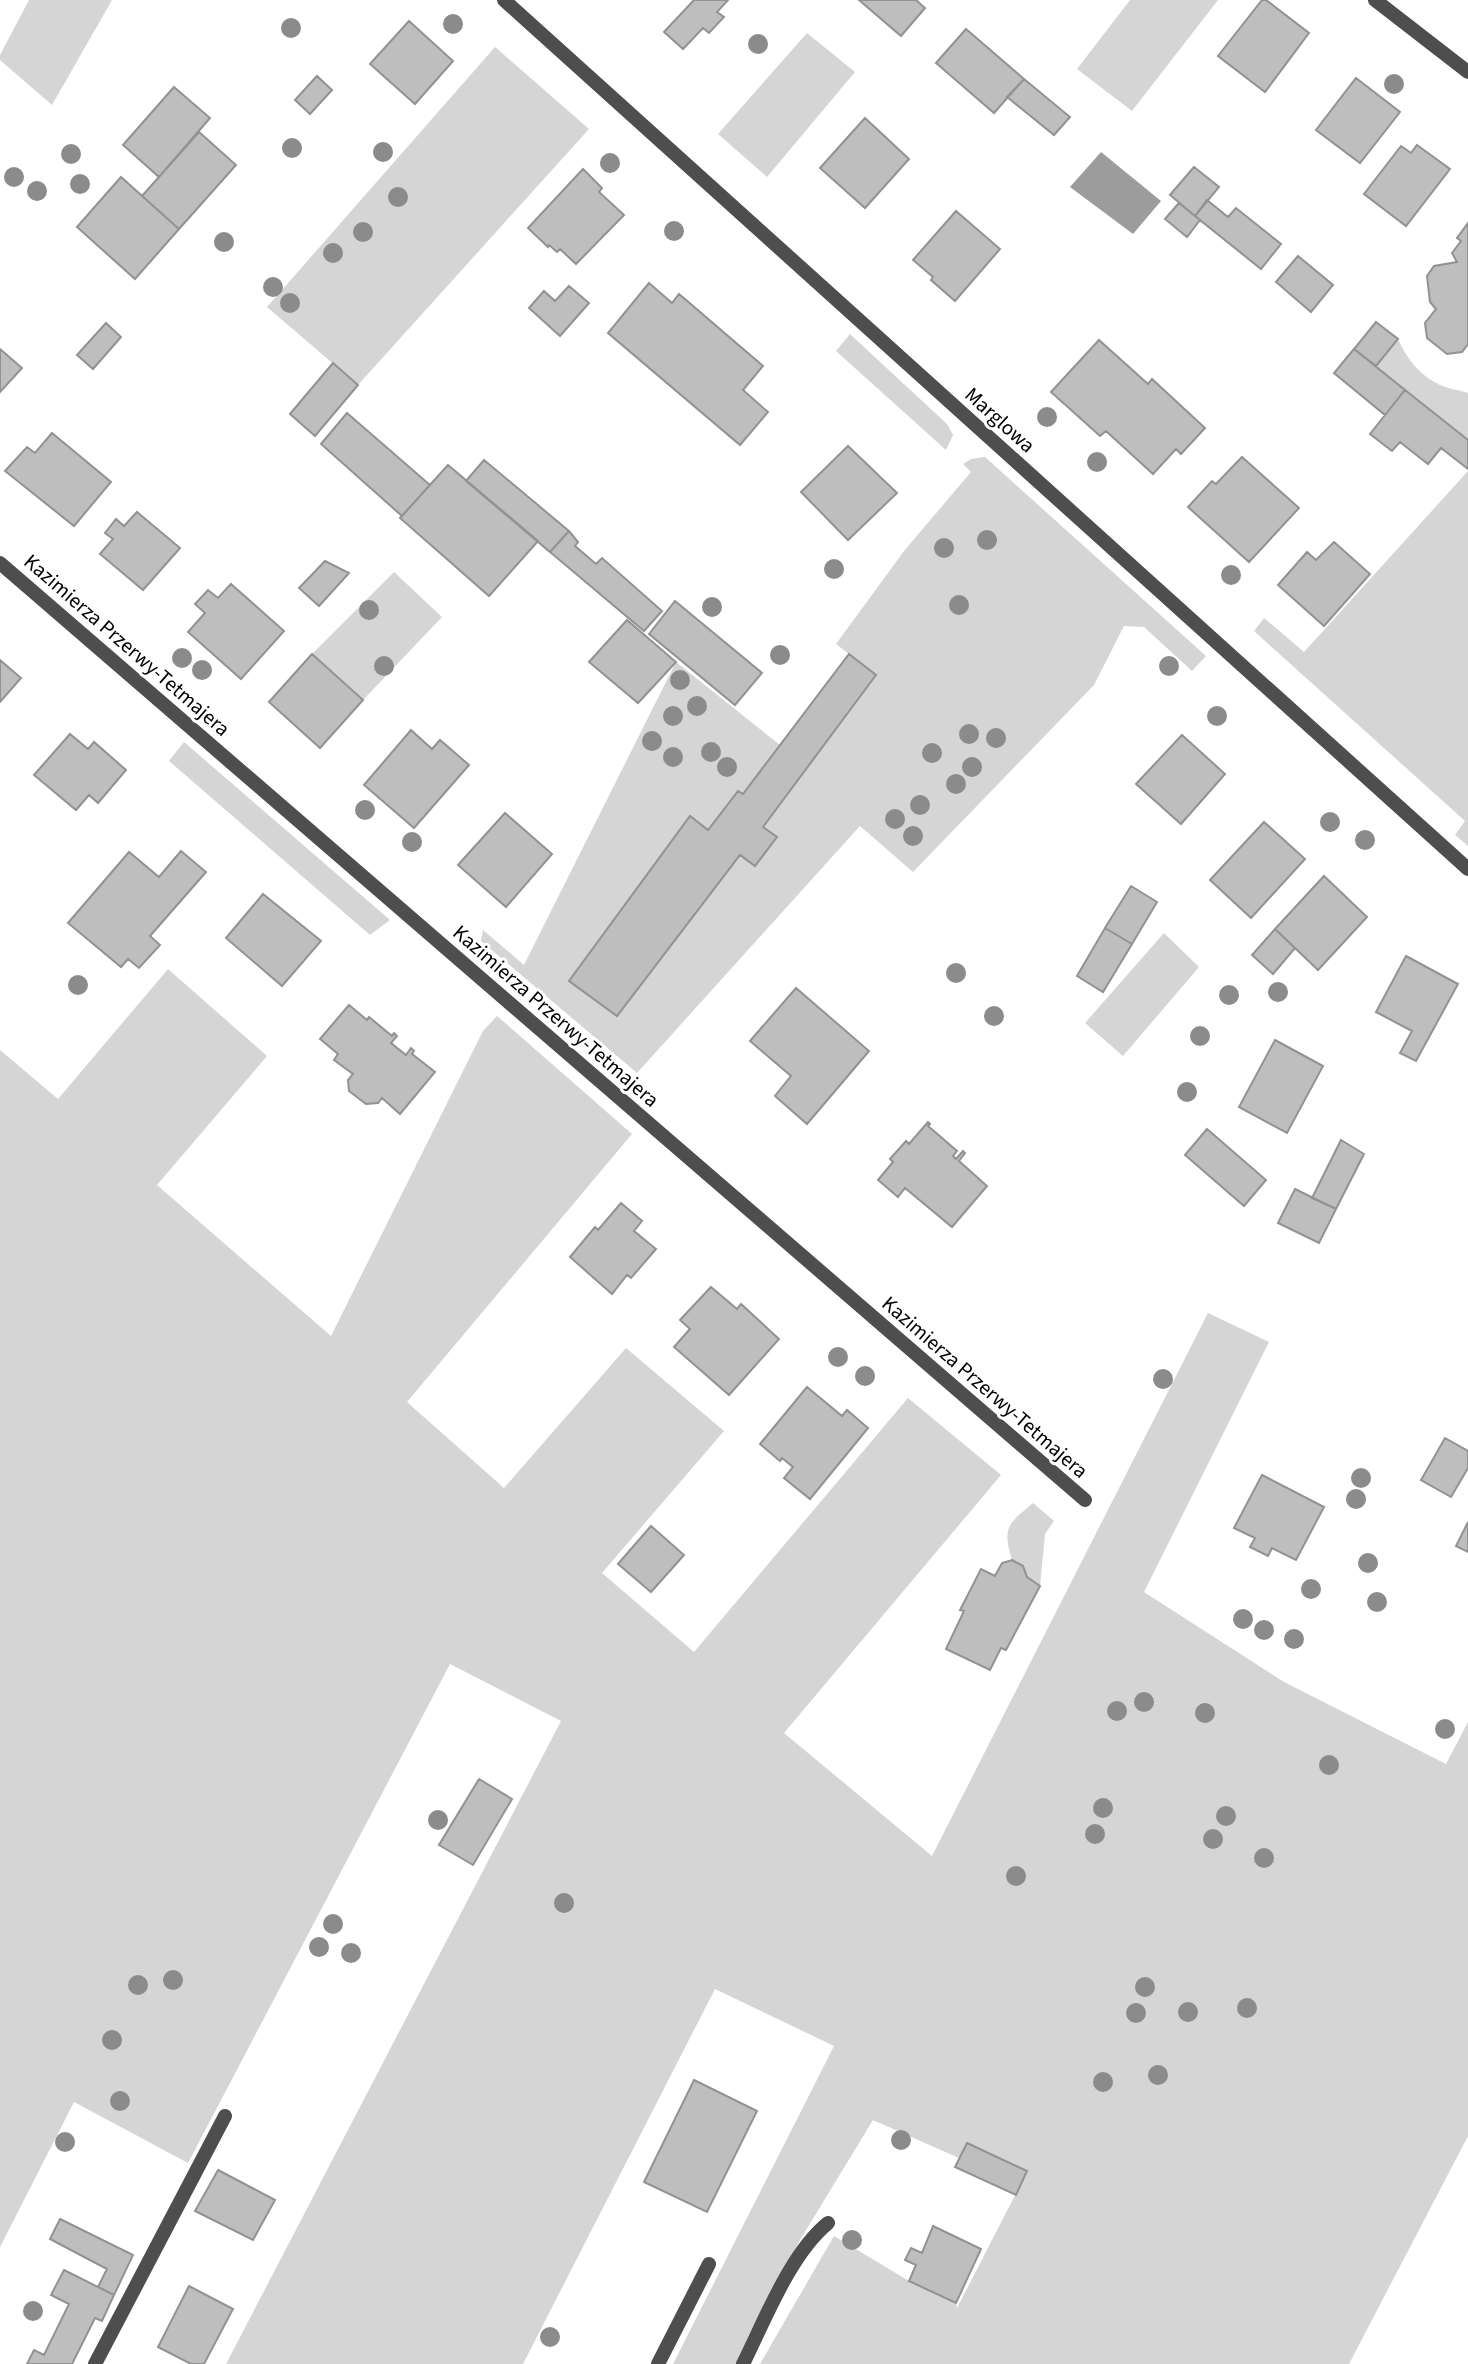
<svg xmlns="http://www.w3.org/2000/svg" width="1468" height="2364" font-family="'Source Sans 3',sans-serif">
	<style>
		.green { fill: #d5d5d5 }
		.water { fill: #9c9c9c }
		.building { fill: #bebebe; stroke: #929292; stroke-width: 2 }
		.lines { fill: none; stroke-linecap: round; stroke-linejoin: round }
		.lane { stroke: #4e4e4e; stroke-width: 14 }
		.street { stroke: #4e4e4e; stroke-width: 14 }
		.tree { fill: #8b8b8b }
		.labels { text-anchor: middle; dominant-baseline: central; stroke-width: 6; stroke-linejoin: round; paint-order: stroke }
		.street-label { font-size: 21px; fill: #000; stroke: #fff }
	</style>
	<rect width="100%" height="100%" fill="#fff"/>
	<!-- green -->
	<path class="green" d="M29,0h83l-60,105 -52,-45v-5z
		M1130,0h88l-86,111 -55,-42z
		M807,33l48,39 -88,105 -49,-43z
		M495,47l94,82 -231,256 -91,-78z
		M850,334l97,90 6,11 -7,15 -110,-99z
		M1398,339c9,20 22,37 42,46 9,4 19,5 28,8v47l-92,-74z
		M985,457l221,199 -14,15 -48,-44 -20,-1 -30,59 -181,187 -53,-46 -223,247 -156,-132 2,-11 41,35 152,-303 104,83 -37,49 -5,-3 -30,39 -18,-13 -121,164 171,-126 37,-18 -14,-10 113,-152 -40,-31 68,-93 67,-79 -8,-8 8,-5z
		M1468,471v375l-13,-11 10,-14 -211,-190 10,-13 40,34z
		M394,572l48,45 -79,83 -51,-46z
		M184,742l206,178 -20,15 -201,-174z
		M1164,933l35,34 -76,89 -38,-33z
		M168,969l99,87 -110,129 174,151 152,-305 14,-15 135,118 -225,268 97,86 122,-140 98,83 -122,142 92,79 214,-254 93,77 -217,258 148,123 276,-543 61,29 -125,250 140,90 162,82 22,-42v414l-119,228h-589l74,-128 75,45 47,22 1,5 70,-136 -60,-29 -8,15 -86,-38 -73,120 -64,124h-63l161,-318 -119,-57 -192,375h-297l335,-643 -111,-57 -262,499 -114,-61 -74,145v-1197l58,49z
		M1033,1503l21,18 -9,13 -5,52 -13,-9 -4,-11 -11,-6c-10,-33 -4,-36 21,-57z"/>
	<!-- water -->
	<path class="water" d="M1101,152l60,49 -28,33 -63,-47z"/>
	<!-- building -->
	<path class="building" d="M694,0h34l-11,12 7,5 -15,16 -6,-5 -20,21 -19,-17z
		M859,0h57l9,8 -24,28z
		M1262,0h4l43,33 -44,59 -47,-36z
		M409,21l44,40 -38,43 -45,-40z
		M966,29l58,50 -30,34 -58,-50z
		M317,76l15,14 -22,24 -15,-14z
		M1356,78l44,34 -40,51 -44,-33z
		M1024,79l46,38 -16,18 -47,-38z
		M174,87l36,31 -51,59 -36,-32z
		M865,118l44,41 -44,49 -45,-40z
		M199,132l37,33 -57,64 -37,-33z
		M1417,145l33,24 -44,57 -42,-32 37,-48 10,7z
		M1194,167l25,20 -24,29 -25,-21z
		M583,169l19,19 -3,4 25,23 -48,49 -16,-15 -3,3 -8,-7 -1,2 -20,-19z
		M121,177l58,52 -44,50 -58,-52z
		M1207,200l21,17 8,-9 45,36 -20,25 -66,-53z
		M1179,203l21,17 -13,17 -22,-18z
		M956,211l44,38 -45,52 -24,-21 2,-3 -20,-17z
		M1468,223v121l-6,8 -15,2 -20,-16 -2,-15 11,-14 -6,-7 -3,-26 7,-10 23,-4 -5,-9 9,-12 -4,-3z
		M1298,256l35,29 -22,27 -35,-30z
		M649,283l23,20 7,-9 84,72 -20,24 25,22 -28,33 -132,-112z
		M569,286l20,17 -29,33 -31,-28 15,-17 11,10z
		M1376,322l22,17 -22,27 -22,-17z
		M106,323l15,14 -28,32 -16,-14z
		M1099,340l49,44 4,-5 53,49 -24,26 -5,-5 -23,25 -47,-43 -6,5 -49,-44z
		M0,349l22,19 -22,24z
		M1354,349l51,41 -20,25 -51,-42z
		M333,363l25,22 -43,51 -25,-22z
		M1405,390l63,50v29l-27,-21 -13,16 -28,-22 -8,9 -22,-17z
		M347,413l83,72 -28,31 -81,-72z
		M52,433l59,49 -37,44 -69,-55 22,-24 8,6z
		M848,446l49,47 -49,47 -47,-48z
		M1242,457l57,51 -50,54 -61,-55 24,-26 4,3z
		M484,460l85,71 -19,21 -84,-71z
		M448,465l90,76 -49,55 -89,-78z
		M137,512l43,36 -37,42 -43,-36 13,-15 -8,-6 11,-14 8,7z
		M569,531l9,11 -3,4 21,18 6,-6 60,53 -18,20 -94,-79z
		M1334,542l36,32 -46,52 -46,-41 29,-33 9,8z
		M325,561l24,12 -30,33 -20,-18z
		M231,584l53,47 -43,48 -53,-47 17,-19 -10,-9 13,-14 10,8z
		M675,601l87,72 -27,32 -86,-71z
		M627,620l49,42 -38,41 -49,-41z
		M312,654l51,46 -43,48 -51,-46z
		M849,654l27,21 -113,152 14,10 -22,29 -15,-11 -123,161 -48,-35 121,-165 18,14 30,-39 5,3z
		M0,660l21,18 -21,24z
		M411,730l21,19 8,-9 29,25 -55,63 -50,-43z
		M70,734l18,15 6,-7 32,28 -28,33 -9,-8 -13,15 -42,-35z
		M1182,735l43,39 -44,50 -45,-40z
		M505,813l47,41 -46,53 -48,-42z
		M1264,822l41,37 -54,59 -41,-38z
		M181,851l25,21 -56,64 10,9 -21,23 -11,-9 -7,8 -53,-44 61,-71 30,25z
		M1324,876l43,41 -49,53 -43,-41z
		M1131,886l26,16 -25,42 -27,-16z
		M263,894l58,47 -39,45 -56,-48z
		M1105,928l27,16 -29,48 -26,-16z
		M1275,929l20,19 -22,26 -21,-19z
		M1406,956l52,28 -42,77 -16,-8 12,-22 -36,-19z
		M796,988l73,63 -62,73 -32,-28 16,-20 -41,-35z
		M349,1005l18,15 2,-3 23,19 2,-3 3,3 -6,7 15,12 5,-7 3,3 -2,3 23,18 -35,42 -18,-16 -4,5 -12,1 -17,-13 -1,-11 5,-6 -19,-14 4,-6 -18,-15z
		M1275,1040l48,26 -36,67 -48,-26z
		M928,1122l2,2 -2,2 29,25 -4,5 3,3 7,-8 2,2 -6,8 28,25 -35,41 -47,-39 -7,9 -20,-17 15,-18 -3,-3 16,-18 3,3z
		M1207,1129l59,51 -22,26 -59,-51z
		M1341,1140l23,14 -28,55 -24,-11z
		M1295,1189l41,20 -17,34 -41,-20z
		M621,1203l21,18 -8,10 22,18 -25,29 -4,-3 -15,19 -42,-37 25,-30 3,3z
		M711,1287l26,22 4,-5 38,35 -50,56 -55,-48 16,-18 -10,-9z
		M807,1387l35,29 5,-6 21,18 -58,71 -26,-21 9,-11 -11,-9 -2,3 -20,-17z
		M1445,1438l23,13v17l-17,29 -30,-17z
		M1262,1475l62,32 -28,53 -24,-12 -4,8 -18,-9 5,-9 -21,-10z
		M1468,1522v30l-12,-6z
		M651,1526l33,29 -33,37 -33,-28z
		M1012,1560l11,6 4,11 13,9 -34,64 -5,-2 -11,22 -44,-21 18,-38 -4,-1 21,-41 14,7 7,-13z
		M479,1779l33,20 -39,66 -34,-20z
		M694,2080l63,31 -50,101 -63,-30z
		M967,2143l60,28 -11,24 -61,-28z
		M218,2170l57,30 -22,40 -58,-29z
		M60,2219l73,36 -19,40 -16,-8 9,-18 -57,-30z
		M933,2226l48,23 -25,54 -47,-22 7,-16 -11,-5 6,-12 11,5z
		M64,2270l50,25 -12,26 -7,-3 -23,46h-45l7,-14 10,5 25,-51 -18,-9z
		M189,2286l44,23 -29,55h-13l-33,-17z"/>
	<g class="lines">
		<!-- lane -->
		<path class="lane" d="M95,2364l130,-248
			M658,2364l51,-100
			M743,2364c22,-44 47,-110 85,-141"/>
		<!-- street -->
		<path class="street" d="M504,0l964,869
			M1375,0l93,72
			M0,563l1085,937"/>
	</g>
	<!-- trees -->
	<g class="tree">
		<circle cx="453" cy="24" r="10"/>
		<circle cx="291" cy="28" r="10"/>
		<circle cx="758" cy="44" r="10"/>
		<circle cx="1394" cy="84" r="10"/>
		<circle cx="292" cy="148" r="10"/>
		<circle cx="383" cy="152" r="10"/>
		<circle cx="71" cy="154" r="10"/>
		<circle cx="610" cy="163" r="10"/>
		<circle cx="14" cy="177" r="10"/>
		<circle cx="80" cy="184" r="10"/>
		<circle cx="37" cy="191" r="10"/>
		<circle cx="398" cy="197" r="10"/>
		<circle cx="674" cy="231" r="10"/>
		<circle cx="363" cy="232" r="10"/>
		<circle cx="224" cy="242" r="10"/>
		<circle cx="333" cy="253" r="10"/>
		<circle cx="273" cy="287" r="10"/>
		<circle cx="290" cy="303" r="10"/>
		<circle cx="1047" cy="417" r="10"/>
		<circle cx="1097" cy="462" r="10"/>
		<circle cx="987" cy="540" r="10"/>
		<circle cx="944" cy="548" r="10"/>
		<circle cx="834" cy="569" r="10"/>
		<circle cx="1231" cy="575" r="10"/>
		<circle cx="959" cy="605" r="10"/>
		<circle cx="712" cy="607" r="10"/>
		<circle cx="369" cy="610" r="10"/>
		<circle cx="780" cy="655" r="10"/>
		<circle cx="182" cy="658" r="10"/>
		<circle cx="384" cy="666" r="10"/>
		<circle cx="1169" cy="666" r="10"/>
		<circle cx="202" cy="670" r="10"/>
		<circle cx="680" cy="680" r="10"/>
		<circle cx="697" cy="706" r="10"/>
		<circle cx="673" cy="716" r="10"/>
		<circle cx="1217" cy="716" r="10"/>
		<circle cx="969" cy="734" r="10"/>
		<circle cx="996" cy="738" r="10"/>
		<circle cx="652" cy="741" r="10"/>
		<circle cx="711" cy="752" r="10"/>
		<circle cx="932" cy="753" r="10"/>
		<circle cx="673" cy="757" r="10"/>
		<circle cx="727" cy="767" r="10"/>
		<circle cx="972" cy="767" r="10"/>
		<circle cx="956" cy="784" r="10"/>
		<circle cx="920" cy="805" r="10"/>
		<circle cx="365" cy="810" r="10"/>
		<circle cx="895" cy="819" r="10"/>
		<circle cx="1330" cy="822" r="10"/>
		<circle cx="913" cy="836" r="10"/>
		<circle cx="1365" cy="840" r="10"/>
		<circle cx="412" cy="842" r="10"/>
		<circle cx="956" cy="973" r="10"/>
		<circle cx="78" cy="985" r="10"/>
		<circle cx="1278" cy="992" r="10"/>
		<circle cx="1229" cy="995" r="10"/>
		<circle cx="994" cy="1016" r="10"/>
		<circle cx="1200" cy="1036" r="10"/>
		<circle cx="1187" cy="1092" r="10"/>
		<circle cx="838" cy="1357" r="10"/>
		<circle cx="865" cy="1376" r="10"/>
		<circle cx="1163" cy="1379" r="10"/>
		<circle cx="1361" cy="1478" r="10"/>
		<circle cx="1356" cy="1499" r="10"/>
		<circle cx="1368" cy="1563" r="10"/>
		<circle cx="1311" cy="1589" r="10"/>
		<circle cx="1377" cy="1602" r="10"/>
		<circle cx="1243" cy="1619" r="10"/>
		<circle cx="1264" cy="1630" r="10"/>
		<circle cx="1294" cy="1639" r="10"/>
		<circle cx="1144" cy="1702" r="10"/>
		<circle cx="1117" cy="1711" r="10"/>
		<circle cx="1205" cy="1713" r="10"/>
		<circle cx="1445" cy="1729" r="10"/>
		<circle cx="1329" cy="1765" r="10"/>
		<circle cx="1103" cy="1808" r="10"/>
		<circle cx="1226" cy="1816" r="10"/>
		<circle cx="438" cy="1820" r="10"/>
		<circle cx="1095" cy="1834" r="10"/>
		<circle cx="1213" cy="1839" r="10"/>
		<circle cx="1264" cy="1858" r="10"/>
		<circle cx="1016" cy="1876" r="10"/>
		<circle cx="564" cy="1903" r="10"/>
		<circle cx="333" cy="1924" r="10"/>
		<circle cx="319" cy="1947" r="10"/>
		<circle cx="351" cy="1953" r="10"/>
		<circle cx="173" cy="1980" r="10"/>
		<circle cx="138" cy="1985" r="10"/>
		<circle cx="1145" cy="1987" r="10"/>
		<circle cx="1247" cy="2008" r="10"/>
		<circle cx="1188" cy="2012" r="10"/>
		<circle cx="1136" cy="2013" r="10"/>
		<circle cx="112" cy="2040" r="10"/>
		<circle cx="1158" cy="2075" r="10"/>
		<circle cx="1103" cy="2082" r="10"/>
		<circle cx="120" cy="2101" r="10"/>
		<circle cx="901" cy="2140" r="10"/>
		<circle cx="65" cy="2142" r="10"/>
		<circle cx="852" cy="2240" r="10"/>
		<circle cx="33" cy="2311" r="10"/>
		<circle cx="550" cy="2337" r="10"/>
	</g>
	<g class="labels">
		<!-- street labels -->
		<g class="street-label">
			<text transform="translate(1000 420) rotate(42)">Marglowa</text>
			<text transform="translate(127 645) rotate(41)">Kazimierza Przerwy-Tetmajera</text>
			<text transform="translate(556 1016) rotate(41)">Kazimierza Przerwy-Tetmajera</text>
			<text transform="translate(985 1387) rotate(41)">Kazimierza Przerwy-Tetmajera</text>
		</g>
	</g>
</svg>
